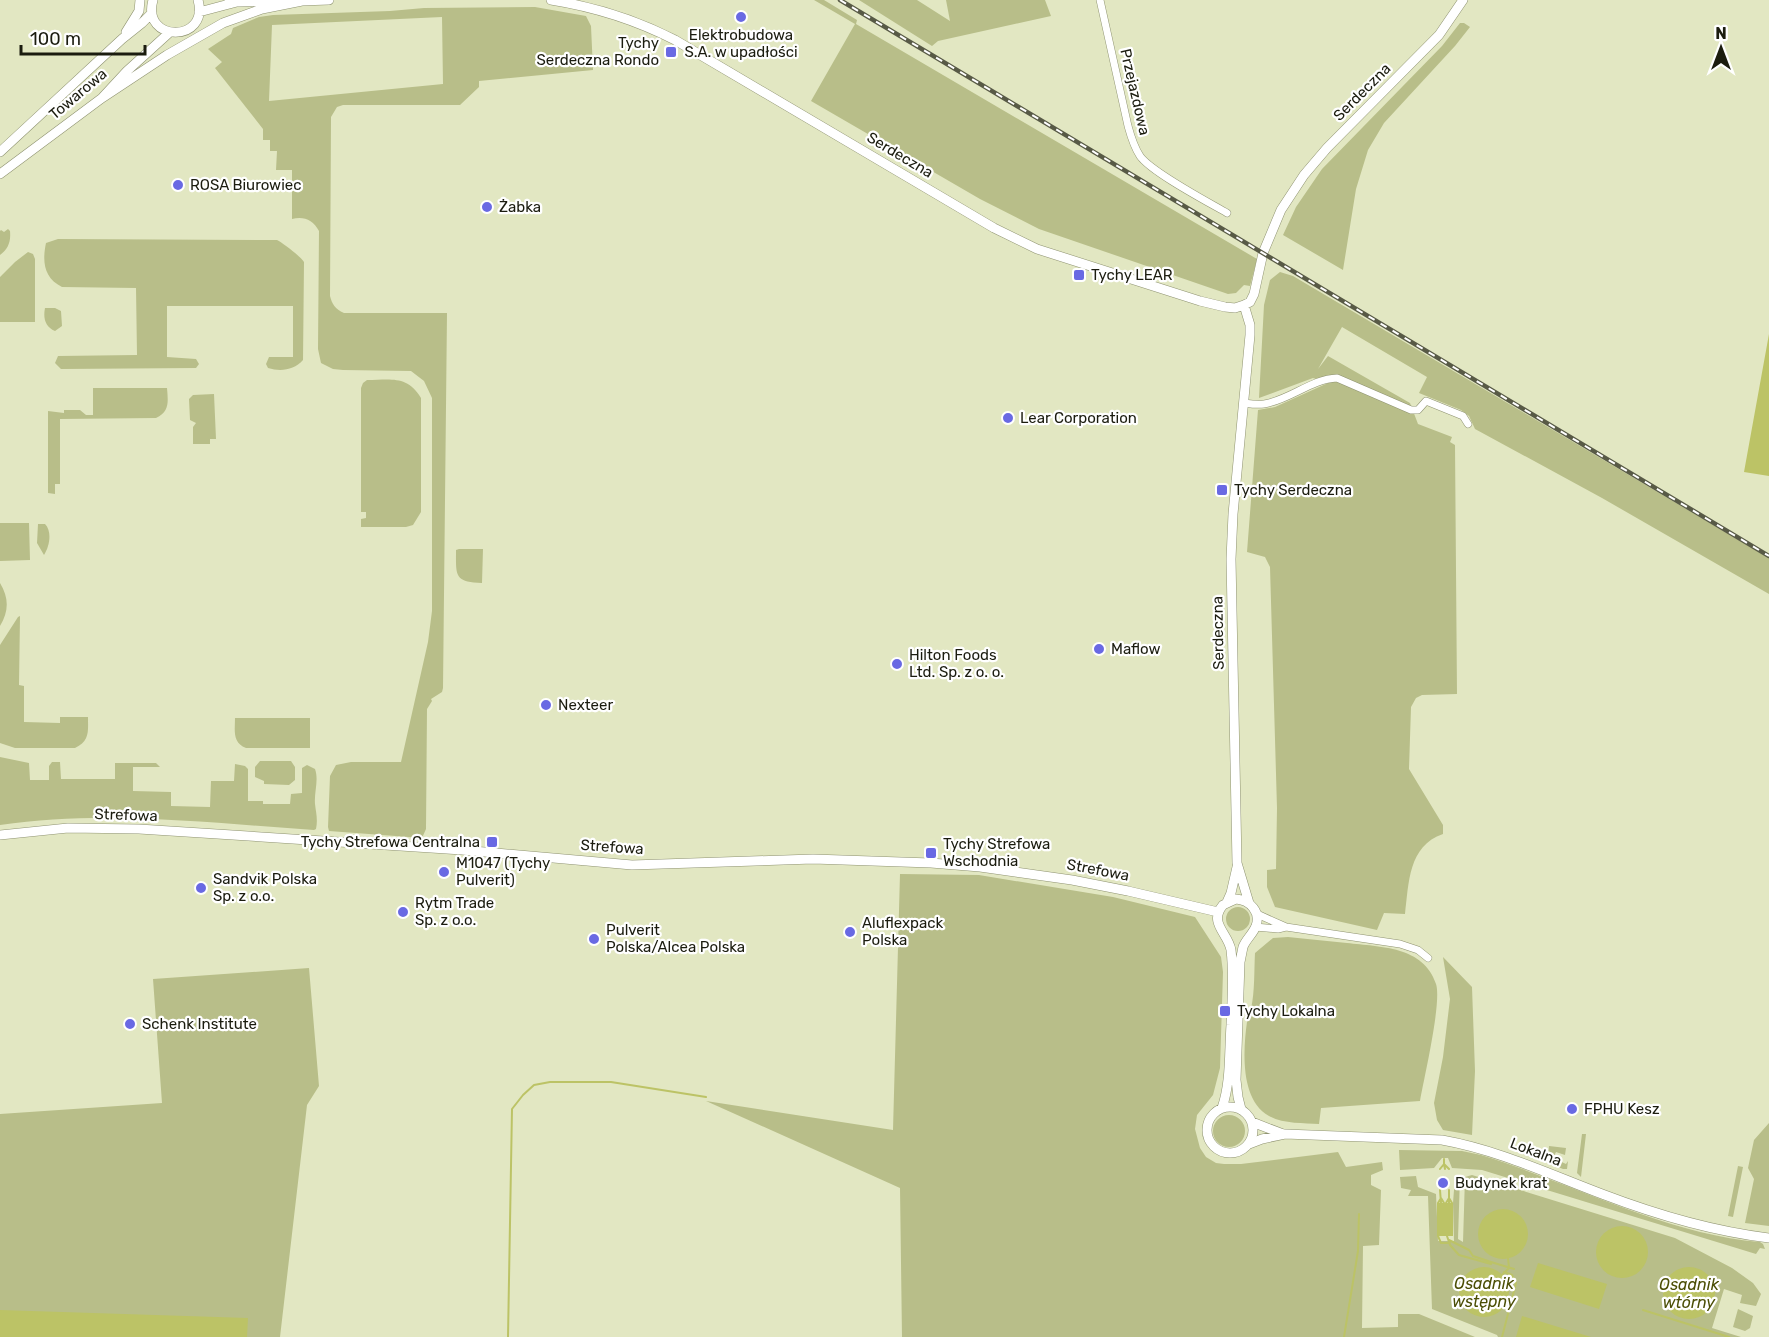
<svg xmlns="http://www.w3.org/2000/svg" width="1769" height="1337" font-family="Rubik,sans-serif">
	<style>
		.green { fill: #b8be89; fill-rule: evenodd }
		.water { fill: #bcc366 }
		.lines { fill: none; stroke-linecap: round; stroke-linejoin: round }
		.stream { stroke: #bcc366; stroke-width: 2 }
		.minor-casing { stroke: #8f9371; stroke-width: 8 }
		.tertiary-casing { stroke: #8f9371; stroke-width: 10 }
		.minor { stroke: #fff; stroke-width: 7 }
		.tertiary { stroke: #fff; stroke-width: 9 }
		.rail-casing { stroke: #585a46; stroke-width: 4.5 }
		.rail { stroke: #fff; stroke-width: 2; stroke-dasharray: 7; stroke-linecap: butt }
		.poi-dot { fill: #6969e3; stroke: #fff; stroke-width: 2 }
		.labels { text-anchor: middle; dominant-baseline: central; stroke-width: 4.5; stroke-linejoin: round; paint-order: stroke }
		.poi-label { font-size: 15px; fill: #1b1c0f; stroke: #fff; text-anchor: start }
		.street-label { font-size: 15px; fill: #1b1c0f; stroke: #fff }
		.water-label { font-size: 16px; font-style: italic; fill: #4b4e05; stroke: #fff }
	</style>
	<rect width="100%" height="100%" fill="#e2e7c2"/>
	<!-- green -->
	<path class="green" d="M814,0h10l33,20 -1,4 401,235 -7,27 -6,-1 -8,8 -8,1 -189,-65 -59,-30 -169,-98 44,-77z
		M859,0h58l33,21 -4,-21h99l6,16 -113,25 -6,5z
		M535,7l51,9 5,10 2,44 -114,11v6l-19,18h-117l-6,2 -6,10 -1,179c2,8 5,13 14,17h103l-4,375 -1,4 -11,7 1,2 -5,8 -1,120 -4,9 -93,-7 -1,-4 2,-51 6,-11 15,-3h50l27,-120 4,-31v-213l-8,-17 -13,-10 -68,-1 -10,-1 -12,-6 -3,-14 1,-118c-6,-11 -15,-15 -27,-12v-49h-16l1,-19h-7v-11h-7v-11l-48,-61 7,-6 -14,-13 23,-15 2,-6 26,-11 14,-2 117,-4 34,-3zM442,17l1,67 -174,17 3,-76z
		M1460,23h4l6,4 -15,19 -71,77 -16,27 -12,39 -13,81 -60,-35 13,-28 26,-38 120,-123z
		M8,229l2,2c1,11 -2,18 -10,24v-24l1,-1 3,2z
		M58,239l219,1c6,3 23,16 27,22l-1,98c-9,10 -22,12 -35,8l-2,-4 3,-7h24v-51h-126v51l29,2 3,5 -3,4 -135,1 -6,-6 3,-7 79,-1 -1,-67 -74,-1c-18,-9 -20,-25 -16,-44z
		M28,252l5,2 2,5v63h-35v-45l15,-15z
		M1280,272l13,4 476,282v36l-167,-96 -127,-69 -6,-13 -8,-6 -42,-17 8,-16 -85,-50 -24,42 10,-13 82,47 8,21 34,13 -2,5 5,3 2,249 -35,1 -6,3 -5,9 -2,62 34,56v9c-35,12 -34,49 -38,80l-21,-1 -7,17 -102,-23 -8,-20v-17l9,-1 1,-61 -7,-241 -5,-10 -18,-5 11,-142 17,-3 53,-24 -15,-5 -54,20 5,-93 6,-25z
		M45,308h10l6,3 1,15 -7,5c-10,-4 -12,-13 -10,-23z
		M367,380c24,0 40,-5 54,18v114l-8,13 -7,2h-45v-8l5,-1v-6h-5v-124l2,-5z
		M93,388h74c1,13 3,24 -11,30l-96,1v65h-5v10l-7,-1v-82l16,2v-3h16l6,5h7z
		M214,394l2,45h-6v5h-17v-17l3,-4 -6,-3 -1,-21 4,-4z
		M0,523h29l1,37 -30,1z
		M38,524h7c7,7 5,22 -1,31l-7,-12z
		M459,549h24l-1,34c-28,-1 -26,-7 -26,-33z
		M0,583c9,15 9,28 0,43z
		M20,616l-1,69 5,1v36l36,1v-6h28c0,14 2,24 -13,31h-60l-15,-5v-98l18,-28z
		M235,718h75v30h-64c-14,-5 -11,-18 -11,-30z
		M0,757l29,6 1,17h19v-14l3,-4h8l1,17h54v-16h41l4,4h-27v24l38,1v14l39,1 1,-26h23l1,-17 10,2 3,3v32h15v3h27l1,-10 11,-1v-25l5,-3 8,4c4,11 -1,23 0,35 1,9 3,15 1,25l-2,1c-105,-7 -209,-20 -314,-5z
		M260,761h31l4,6v13l-6,5 -25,-1v-3l-9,-4v-10z
		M900,874l79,1 134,22 82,20 26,40 2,15 -3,96 -7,27 -16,20 -2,14 5,19 6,9 10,6 8,1h17l97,-12 8,15 36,-5 1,8 -12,5v10l10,5 -2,55 -16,1 -1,82 36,-1v-13h21l56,23h-573l-2,-149 -194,-87 187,29z
		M1226 919a12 12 0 1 1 24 0a12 12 0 1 1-24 0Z
		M1288,937c19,2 39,4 59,6 33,4 77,3 89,41 6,18 -12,94 -16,117l-99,7 -2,16c-15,-1 -36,0 -50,-8 -29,-16 -26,-66 -22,-94 1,-5 3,-9 4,-13 4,-18 3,-38 4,-56l18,-15z
		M1443,957l29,30 3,84 -3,64 -29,-5 -6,-10 -3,-17 9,-46 7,-58z
		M309,968l10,118 -12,19 -27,232h-280v-223l162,-11 -9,-124z
		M1213 1131a16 16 0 1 1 32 0a16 16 0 1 1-32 0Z
		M1769,1123v103l-24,-3 9,-44 -6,-11 6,-28z
		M1582,1134h4l-5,43 -4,-4z
		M1549,1146l17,2 -1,7 -9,-3 -3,6 13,6 2,-3 -1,8h-4l-15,-6z
		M1399,1150l63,1 19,4c91,28 184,79 279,87l3,2 2,5 -5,-1 -4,6 -274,-84 -30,-2 -4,-10h-6l-8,10 -34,2z
		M1738,1166l5,1 -10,50 -5,-1z
		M1472,1175l203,63 57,30 21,15 8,11 -5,12 -16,-3 2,-8 -18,-6 -12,39 29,9h-243l-1,-2 -65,-26 -4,-113h-20l3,-6 -10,-2 -1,-11 16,-1 2,11 18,7 2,47h16l-1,-38 2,-26 5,-1 -2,63 5,3 2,-65z
		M1738,1309l15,7 -3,12 -5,3 -12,-4z"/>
	<!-- water -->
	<path class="water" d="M1769,334v142l-25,-4z
		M1437,1203h16v33h-16z
		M1478 1234a25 25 0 1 1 50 0a25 25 0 1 1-50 0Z
		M1596 1252a26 26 0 1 1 52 0a26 26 0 1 1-52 0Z
		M1538,1263l69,21 -8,25 -69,-22z
		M1459 1292a25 25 0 1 1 50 0a25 25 0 1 1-50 0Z
		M1663 1293a26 26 0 1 1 52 0a26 26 0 1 1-52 0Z
		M0,1310l248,8 -1,19h-247z
		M1522,1316l69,21h-75z"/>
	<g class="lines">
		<!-- stream -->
		<path class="stream" d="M1440,1169l4,-5v-5
			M1445,1169l-1,-5 5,5
			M1440,1190l1,13
			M1438,1203l3,-5 3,5
			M1446,1203l3,-5 3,5
			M1449,1203v-13
			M1438,1236l3,7h9
			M1447,1236l3,9 9,10 32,9v-2l-18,-6 -4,-6 -20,-10
			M1491,1262l23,7
			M1502,1275l7,-7 -1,-10
			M1643,1310l86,27
			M508,1337l4,-228 11,-14 11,-10 16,-3h61l95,15
			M1344,1337l14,-86 1,-37
			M1502,1337l14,-54 -4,-8 -8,-3"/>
		<!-- minor casing -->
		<g class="minor-casing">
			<path id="minor" d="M1100,0l28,126c3,11 6,21 12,30 11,16 68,46 87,57
				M1244,403c7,1 13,2 20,1 26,-4 47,-25 73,-26l74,32h7l8,-9 37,15 5,8
				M1257,914l29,13 114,17 18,6 10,8
				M1255,927l23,2 8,-2"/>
		</g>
		<!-- tertiary casing -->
		<g class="tertiary-casing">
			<path id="tertiary" d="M153,0c-12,43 57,43 45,0
				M229,0l10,2 42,-1
				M551,0c44,7 85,20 124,40l319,188 43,21 163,52 25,6 10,1 9,-3 6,-3 4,-8 9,-41 18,-43 23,-35 23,-27 112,-113 24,-35
				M301,1l28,-1
				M199,12l38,-10
				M126,32l13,-21 1,-11
				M102,98l65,-43 56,-32 39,-14 45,-9
				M0,152l122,-113 20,-16 10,-10
				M0,174l102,-76 25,-27 43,-39
				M1244,305l6,20v10l-17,179 -2,45 6,304 12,40
				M0,835l68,-7 71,1 323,21 170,15 181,-6 118,4 49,4 92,13 56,11 90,21
				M1227,902l4,-9 6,-26
				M1207 1130a23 23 0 1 1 46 0a23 23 0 1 1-46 0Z
				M1222,1108c9,-26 7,-56 9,-83 1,-25 3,-50 0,-75 -3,-17 -23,-27 -8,-45l13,-6c14,1 25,13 20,27 -3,8 -10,13 -13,21 -1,5 -2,10 -3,15l-4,118 2,17 3,12
				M1252,1122l31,12
				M1249,1144l13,-5 23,-5 157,6c56,10 107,34 160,54 55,21 109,37 167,44"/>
		</g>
		<!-- minor -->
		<use href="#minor" class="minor"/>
		<!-- tertiary -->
		<use href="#tertiary" class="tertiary"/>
		<!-- rail casing -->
		<g class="rail-casing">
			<path id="rail" d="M840,0l929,556"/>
		</g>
		<!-- rail -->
		<use href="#rail" class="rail"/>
	</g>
	<!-- markers -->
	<g class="poi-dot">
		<circle cx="741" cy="17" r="6"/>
		<rect x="665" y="46" width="12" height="12" rx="3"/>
		<circle cx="178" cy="185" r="6"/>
		<circle cx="487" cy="207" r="6"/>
		<rect x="1073" y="269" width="12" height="12" rx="3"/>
		<circle cx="1008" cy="418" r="6"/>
		<rect x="1216" y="484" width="12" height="12" rx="3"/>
		<circle cx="1099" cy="649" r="6"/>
		<circle cx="897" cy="664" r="6"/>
		<circle cx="546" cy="705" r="6"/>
		<rect x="486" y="836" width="12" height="12" rx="3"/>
		<rect x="925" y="847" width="12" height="12" rx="3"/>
		<circle cx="444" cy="872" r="6"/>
		<circle cx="201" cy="888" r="6"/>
		<circle cx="403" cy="912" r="6"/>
		<circle cx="850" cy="932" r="6"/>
		<circle cx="594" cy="939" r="6"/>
		<rect x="1219" y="1005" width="12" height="12" rx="3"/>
		<circle cx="130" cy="1024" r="6"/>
		<circle cx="1572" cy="1109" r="6"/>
		<circle cx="1443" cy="1183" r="6"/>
	</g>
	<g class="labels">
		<!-- poi labels -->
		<g class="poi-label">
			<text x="741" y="35" text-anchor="middle">Elektrobudowa<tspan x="741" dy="17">S.A. w upadłości</tspan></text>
			<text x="659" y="43" text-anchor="end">Tychy<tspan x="659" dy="17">Serdeczna Rondo</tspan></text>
			<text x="190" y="185">ROSA Biurowiec</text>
			<text x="499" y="207">Żabka</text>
			<text x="1091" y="275">Tychy LEAR</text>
			<text x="1020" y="418">Lear Corporation</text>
			<text x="1234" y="490">Tychy Serdeczna</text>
			<text x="1111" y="649">Maflow</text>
			<text x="909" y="655">Hilton Foods<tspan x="909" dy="17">Ltd. Sp. z o. o.</tspan></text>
			<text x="558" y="705">Nexteer</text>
			<text x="480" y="842" text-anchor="end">Tychy Strefowa Centralna</text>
			<text x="943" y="844">Tychy Strefowa<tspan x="943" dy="17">Wschodnia</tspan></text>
			<text x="456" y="863">M1047 (Tychy<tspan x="456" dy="17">Pulverit)</tspan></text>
			<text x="213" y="879">Sandvik Polska<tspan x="213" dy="17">Sp. z o.o.</tspan></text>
			<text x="415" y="903">Rytm Trade<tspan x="415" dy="17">Sp. z o.o.</tspan></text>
			<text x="862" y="923">Aluflexpack<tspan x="862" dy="17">Polska</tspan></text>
			<text x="606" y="930">Pulverit<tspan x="606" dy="17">Polska/Alcea Polska</tspan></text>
			<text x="1237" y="1011">Tychy Lokalna</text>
			<text x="142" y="1024">Schenk Institute</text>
			<text x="1584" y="1109">FPHU Kesz</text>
			<text x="1455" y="1183">Budynek krat</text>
		</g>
		<!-- street labels -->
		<g class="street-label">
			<text transform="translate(1135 92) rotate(77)">Przejazdowa</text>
			<text transform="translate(1362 92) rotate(-45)">Serdeczna</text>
			<text transform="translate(78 94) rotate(-40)">Towarowa</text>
			<text transform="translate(900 155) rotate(31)">Serdeczna</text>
			<text transform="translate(1218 633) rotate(-91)">Serdeczna</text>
			<text transform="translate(126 815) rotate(2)">Strefowa</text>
			<text transform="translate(612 847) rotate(4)">Strefowa</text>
			<text transform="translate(1098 870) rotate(11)">Strefowa</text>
			<text transform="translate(1536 1152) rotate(21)">Lokalna</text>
		</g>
		<!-- water labels -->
		<g class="water-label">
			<text x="1484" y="1283">Osadnik<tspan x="1484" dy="18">wstępny</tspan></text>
			<text x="1689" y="1284">Osadnik<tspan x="1689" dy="18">wtórny</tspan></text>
		</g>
	</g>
	<!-- north arrow -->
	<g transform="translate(1721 48)" stroke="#ffffff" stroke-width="4.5" paint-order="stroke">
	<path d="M0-4.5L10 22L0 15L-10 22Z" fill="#1b1c0f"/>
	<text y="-9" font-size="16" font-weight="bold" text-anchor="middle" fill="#1b1c0f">N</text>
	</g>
	<!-- scale -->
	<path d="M21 45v9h124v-9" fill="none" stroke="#1b1c0f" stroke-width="3"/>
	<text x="30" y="45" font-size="18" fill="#1b1c0f" stroke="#ffffff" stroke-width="4.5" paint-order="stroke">100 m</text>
</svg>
